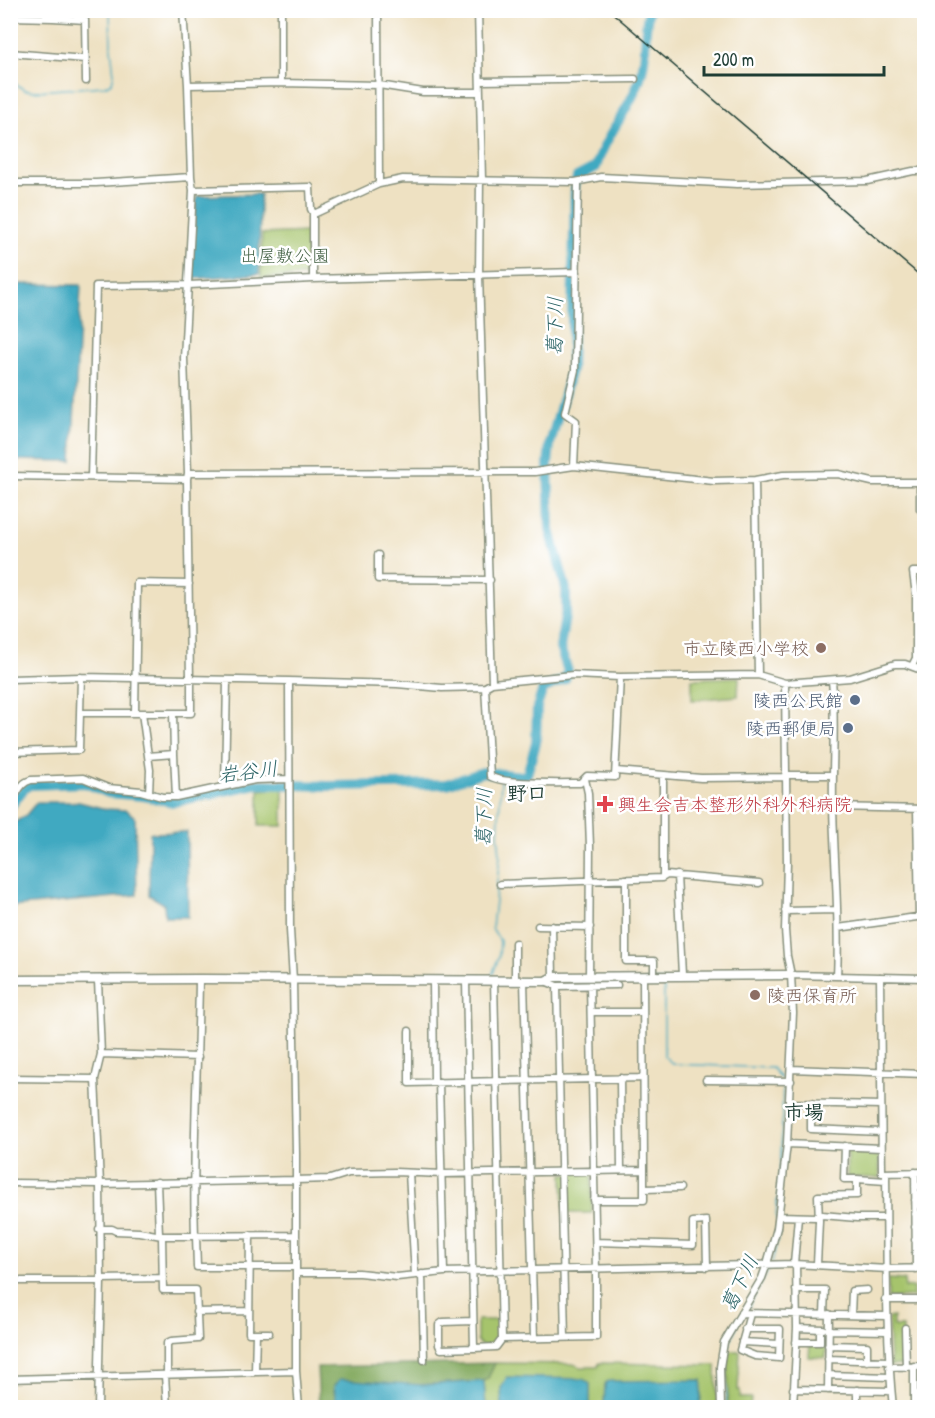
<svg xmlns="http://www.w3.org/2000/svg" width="935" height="1418" font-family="'Patrick Hand','Klee One',sans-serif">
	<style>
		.green { fill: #a6c46c; stroke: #628050; stroke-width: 1.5 }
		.forest { fill: #84aa60; stroke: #52744a; stroke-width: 1.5 }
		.water { fill: #41a9c1; stroke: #30737a; stroke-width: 1.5 }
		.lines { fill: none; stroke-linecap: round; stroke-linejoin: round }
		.stream { stroke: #41a9c1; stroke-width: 1.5 }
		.river { stroke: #41a9c1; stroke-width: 10 }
		.street-casing { stroke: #868f7b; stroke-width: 9 }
		.secondary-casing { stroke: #868f7b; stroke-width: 11 }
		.street { stroke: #fff; stroke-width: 6 }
		.secondary { stroke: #fff; stroke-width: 8 }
		.rail { stroke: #1f3d34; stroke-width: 1.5 }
		.education-dot { fill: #8d6e63; stroke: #fff; stroke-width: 2 }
		.service-dot { fill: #5c6f8a; stroke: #fff; stroke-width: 2 }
		.health-dot { fill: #e0444e; stroke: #fff; stroke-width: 2 }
		.labels { text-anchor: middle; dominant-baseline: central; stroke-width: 5; stroke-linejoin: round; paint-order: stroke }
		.park-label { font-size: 18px; fill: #415f42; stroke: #fff }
		.education-label { font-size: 18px; fill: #785e54; stroke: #fff; text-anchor: end }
		.service-label { font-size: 18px; fill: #4e5e75; stroke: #fff; text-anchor: end }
		.health-label { font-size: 18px; fill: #be3a42; stroke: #fff; text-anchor: start }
		.water-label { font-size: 20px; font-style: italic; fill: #2b6365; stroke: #fff }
		.neighbourhood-label { font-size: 20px; font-weight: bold; fill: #1f3d34; stroke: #fff }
	</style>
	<rect width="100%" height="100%" fill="#fff"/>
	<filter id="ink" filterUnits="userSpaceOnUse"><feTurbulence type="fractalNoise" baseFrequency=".0167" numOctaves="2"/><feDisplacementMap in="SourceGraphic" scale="12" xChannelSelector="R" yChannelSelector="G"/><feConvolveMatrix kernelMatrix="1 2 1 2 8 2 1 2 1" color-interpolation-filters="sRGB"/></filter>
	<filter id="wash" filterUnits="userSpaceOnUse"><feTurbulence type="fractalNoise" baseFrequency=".008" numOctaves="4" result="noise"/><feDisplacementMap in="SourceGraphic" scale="24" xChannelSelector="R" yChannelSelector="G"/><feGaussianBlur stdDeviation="1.35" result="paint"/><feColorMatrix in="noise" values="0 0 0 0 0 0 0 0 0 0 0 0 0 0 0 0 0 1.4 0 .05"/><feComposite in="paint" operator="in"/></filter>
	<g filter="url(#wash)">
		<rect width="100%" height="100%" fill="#eee1c2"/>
		<!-- green -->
		<path class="green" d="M308,232v44l-47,2 1,-44z
			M739,677l-1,19 -46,4v-21z
			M283,788v38h-24v-36z
			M847,1149l32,1 1,28 -33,-1z
			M592,1173v40h-28l-1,-39z
			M888,1279l16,1 1,8 8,-1v10l-25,1z
			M893,1317v10h10v38l-13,1 -2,-48z
			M477,1320h22v20l-4,5h-14l-4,-4z
			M821,1331h6l-1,27 -17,-1 1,-14h11z
			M728,1351h12l-2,39h2v8h11l-1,9 -22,1z
			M495,1363l78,1 8,3h17l1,-4 117,2 1,42h-17l2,-27 -97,5 -1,23 -14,-1v-23l-89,4 1,19h-16l-2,-26 4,-3z"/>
		<!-- forest -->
		<path class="forest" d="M495,1363l-7,15 -4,3 -150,9 3,18 -18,-1 -2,-40z"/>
		<!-- water -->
		<path class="water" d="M260,194l-1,80 -70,5 8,-83z
			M20,284l61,1 -9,176 -61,-1v-171z
			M37,802h42l27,7 20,1 9,7 2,78 -126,12v-82l15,-10z
			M187,832l1,85h-23l-1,-13 -15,-9 1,-62z
			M507,1377l76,2 7,5v23h-88l-1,-19z
			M340,1379l82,6 62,-4 2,26h-149l-3,-21z
			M702,1380l-2,27h-96l1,-22 1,-3 3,-1z"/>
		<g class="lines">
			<!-- stream -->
			<path class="stream" d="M10,81l15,9 12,1 67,-5 8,-3 2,-9 -3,-26 -1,-38
				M492,976l7,-20 1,-15 -8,-13 8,-73 -2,-21 3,-53
				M602,981h37
				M644,981h20v75l9,8 99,4 9,11
				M776,1219l5,-63 2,-73
				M772,1262l7,-30
				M747,1310l23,-43
				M726,1408c0,-35 -5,-51 12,-84"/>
			<!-- river -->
			<path class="river" d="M10,807l13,-17 6,-5 56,-2 23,10 36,3 29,6 83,-18 72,2 119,-2 36,-12 39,4 5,-2 9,-31 1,-36 6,-18 22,-10 3,-8 -8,-23 6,-38v-21l-16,-59 -2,-66 2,-20 21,-74 4,-184 2,-9 19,-10c10,-34 35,-58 45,-92 7,-21 2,-43 8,-65"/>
		</g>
	</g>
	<g filter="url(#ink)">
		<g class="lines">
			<!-- street casing -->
			<g class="street-casing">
				<path id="street" d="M53,10v8l32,2 1,61
					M183,10l5,75 93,-2 98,2 44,7h57
					M378,10l1,174
					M478,10l4,170
					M10,17l43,1
					M10,53l75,6
					M480,81l155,-2
					M281,83v-73
					M188,85l3,92
					M480,180l-1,95 13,408
					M10,183h86l95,-6 2,13 117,-3 1,22 2,4h3l63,-29 24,-5 172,3 26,-5 136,7 130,-3 46,-10h11
					M313,213v66l264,-7
					M574,466l2,-45 -11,-8 10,-43 3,-188
					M188,473l-4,-115 9,-168
					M10,476l177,3 1,-6 347,-1 39,-6 140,15 41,-1 28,-5 55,-1 34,8h52
					M91,477l5,-191 93,-1 124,-6
					M187,479l3,200
					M755,480l3,195
					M920,483v26l4,5
					M378,555v24l112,1
					M916,595l-3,-23h11
					M912,666l4,-8v-63h8
					M10,679l71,-2 208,4 108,3 45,4 43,-1 7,-4 81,-8 47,2 138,-2 27,8 65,-5 45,-14h10l19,7
					M832,680c4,42 0,83 1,125 1,57 7,115 4,171
					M289,681l1,249 3,50 3,173v218l3,37
					M485,687l5,89c12,9 73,7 90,7l7,-7 28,1 5,-100
					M82,713h109v-34
					M135,713l2,-130 52,1
					M142,713l8,57 -1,23
					M10,752l69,-2 2,-73
					M174,754l2,43
					M148,756l26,-2 -1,-41
					M616,771l85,7 84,-1
					M663,775v102
					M785,775h48
					M585,779l3,14 2,53 -1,131
					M225,785l2,-105
					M10,802c8,-7 9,-19 21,-22l52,-2 25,10 33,3 21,6h14l79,-17 33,-1
					M833,807l91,2
					M917,809l2,108
					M677,875l5,100
					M626,879v82h28v15
					M500,884l162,-6 5,-3 92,8
					M785,911l51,-1
					M538,926l52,1
					M552,926l1,51
					M838,928l86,-12
					M515,943v38
					M791,975l133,3
					M880,977l2,196 42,-1
					M98,980l3,74
					M433,981l1,101
					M494,981l8,358
					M524,981l10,357
					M545,981l12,5 60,-1
					M466,982l8,366 22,-1 6,-8 94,-2v-67l-6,-285
					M557,986l8,351
					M591,1012h52
					M409,1031v52l234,-5
					M791,1069l133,5
					M10,1078l85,1
					M620,1078l1,92
					M706,1080l85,1
					M439,1082l5,190
					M790,1103l91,2
					M811,1103v26l70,3
					M787,1144l94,4
					M845,1146l-1,33h13
					M915,1172l1,97
					M409,1173l6,102
					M886,1173c1,78 -1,156 7,235
					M157,1182l2,52
					M10,1183l90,1 195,-4 35,-1 19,-6 46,-1 47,2 202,-4 -1,-194
					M915,1186h9
					M644,1189l36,-1
					M594,1200h50v-30
					M915,1200h9
					M915,1214h9
					M779,1216l37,1 6,-2 35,3h29
					M915,1227h9
					M99,1229h13l4,2 23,1 23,4 133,-1
					M250,1235l-1,98h20
					M162,1236l1,54h33l2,49 -27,2 -4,2v32
					M195,1236c-3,-86 3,-171 4,-257
					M196,1236l1,31h99
					M915,1240h9
					M596,1242l97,3v-23l13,-1 1,46
					M915,1254h9
					M794,1264l4,-47
					M817,1264l2,-43 -1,-25 39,-1v-16l29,2
					M296,1273h63l38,4 47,-5 350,-8 94,5 36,-1
					M422,1274l2,86
					M101,1279l62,-1
					M10,1281h91
					M796,1290h29l-1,24
					M885,1300h39
					M196,1312l53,-1
					M741,1313l145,3
					M851,1315l1,-24 15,-1
					M473,1321l-30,1 -4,3v20l2,4 33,-1
					M797,1328l26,1
					M905,1328l1,39
					M745,1329h35l-1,29 -24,-2 -15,-6 10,-36
					M829,1330l58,1
					M742,1342l37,2
					M796,1342h24v-13
					M828,1345l39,1v15
					M828,1359l60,2
					M889,1367l35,-1
					M255,1371l1,-38
					M165,1375l2,33
					M828,1375l61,2
					M10,1379l286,-8
					M793,1389l98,2
					M828,1390l1,-76
					M98,1408l3,-127 -1,-97 -5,-105 6,-25 97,3
					M721,1408l-1,-41 4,-25 38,-64 5,-14 10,-36 10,-84 6,-131 -2,-38 -4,-19 -2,-26 2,-67 -2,-180
					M793,1408l4,-80 -1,-64
					M857,1408v-18
					M914,1408v-42"/>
			</g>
			<!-- secondary casing -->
			<g class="secondary-casing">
				<path id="secondary" d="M10,980l189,-1 346,2 8,-4 238,-2"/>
			</g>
			<!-- street -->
			<use href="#street" class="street"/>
			<!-- secondary -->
			<use href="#secondary" class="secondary"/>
			<!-- rail -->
			<path class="rail" d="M609,10l315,269"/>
		</g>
	</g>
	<!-- markers -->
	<g class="education-dot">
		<circle cx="821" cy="648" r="6"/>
		<circle cx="755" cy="995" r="6"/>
	</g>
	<g class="service-dot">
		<circle cx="855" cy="700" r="6"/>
		<circle cx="848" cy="728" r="6"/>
	</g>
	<path class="health-dot" d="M602 795h6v6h6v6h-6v6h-6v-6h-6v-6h6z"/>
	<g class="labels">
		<!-- park labels -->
		<g class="park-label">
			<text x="285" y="255">出屋敷公園</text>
		</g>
		<!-- education labels -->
		<g class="education-label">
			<text x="809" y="648">市立陵西小学校</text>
			<text x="767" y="995" text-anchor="start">陵西保育所</text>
		</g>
		<!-- service labels -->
		<g class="service-label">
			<text x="843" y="700">陵西公民館</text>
			<text x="836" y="728">陵西郵便局</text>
		</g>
		<!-- health labels -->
		<g class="health-label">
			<text x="618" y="804">興生会吉本整形外科外科病院</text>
		</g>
		<!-- water labels -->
		<g class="water-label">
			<text transform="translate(554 326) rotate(-89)">葛下川</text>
			<text transform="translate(248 771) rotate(-7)">岩谷川</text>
			<text transform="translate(483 817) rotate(-89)">葛下川</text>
			<text transform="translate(739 1283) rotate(-64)">葛下川</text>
		</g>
		<!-- neighbourhood labels -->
		<g class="neighbourhood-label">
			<text x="527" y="792">野口</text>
			<text x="804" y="1111">市場</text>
		</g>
	</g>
	<!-- margin -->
	<rect width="935" height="1418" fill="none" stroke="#fff" stroke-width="36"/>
	<!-- scale -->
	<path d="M704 66v9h180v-9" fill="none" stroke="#1f3d34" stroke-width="3"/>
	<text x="713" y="66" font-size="18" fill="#1f3d34" stroke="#ffffff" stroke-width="4.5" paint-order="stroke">200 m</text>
</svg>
